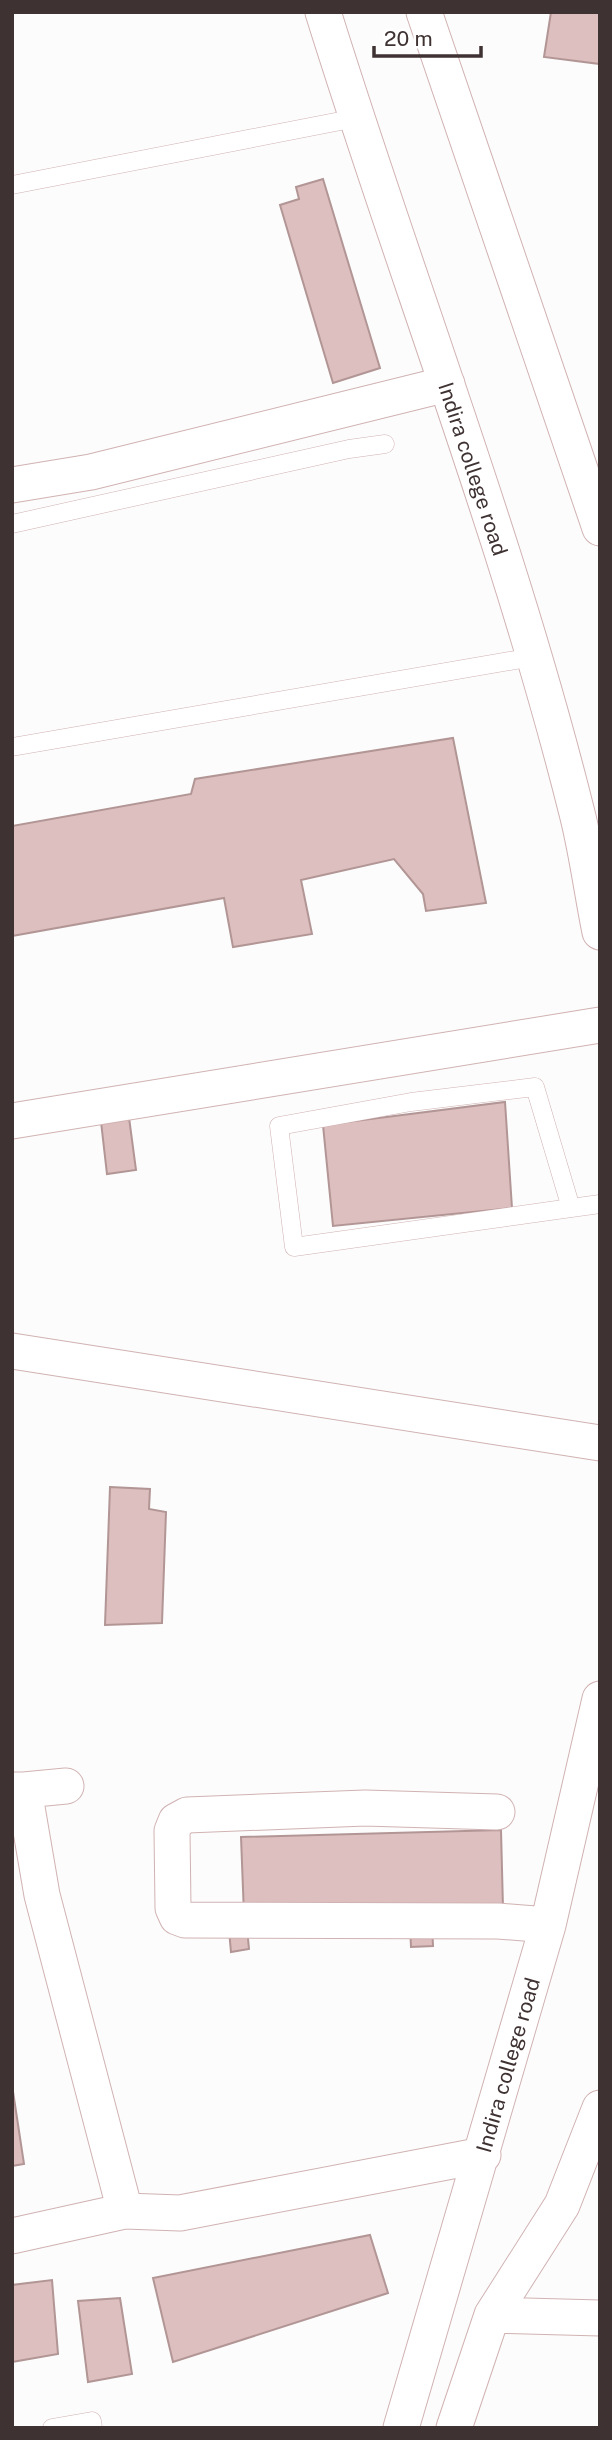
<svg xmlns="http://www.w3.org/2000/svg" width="612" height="2440" font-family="'Public Sans',sans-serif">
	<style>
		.building { fill: #debfbf; stroke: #b29595; stroke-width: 2 }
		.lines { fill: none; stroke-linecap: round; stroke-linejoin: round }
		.lane-casing { stroke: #d1b2b3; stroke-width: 19 }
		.street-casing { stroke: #d1b2b3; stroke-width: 37 }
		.lane { stroke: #fff; stroke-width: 18 }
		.street { stroke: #fff; stroke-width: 35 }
		.labels { text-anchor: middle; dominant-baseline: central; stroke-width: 5; stroke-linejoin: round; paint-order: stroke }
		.street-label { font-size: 21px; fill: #3f3233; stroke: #fff }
	</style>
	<rect width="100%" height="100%" fill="#fcfcfc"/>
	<!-- building -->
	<path class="building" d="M551,12h49v52l-56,-7z
		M323,179l57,189 -47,15 -53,-178 19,-6 -3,-12z
		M453,738l33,165 -60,8 -3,-17 -29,-35 -93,21 11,54 -79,13 -9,-49 -212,38v-110l179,-32 4,-15z
		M505,1102l7,106 -179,18 -10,-101z
		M128,1110l8,60 -29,4 -7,-61z
		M110,1487l40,2 -1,20 17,3 -4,111 -57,2z
		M501,1830l2,78 -259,7 -3,-78z
		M410,1925h22l1,21 -22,1z
		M247,1928l2,21 -18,3 -2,-22z
		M12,2085l12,79 -12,2z
		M370,2235l18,58 -215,69 -20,-84z
		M52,2280l6,74 -46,8v-77z
		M120,2298l12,76 -44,8 -10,-81z"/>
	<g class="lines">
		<!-- lane casing -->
		<g class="lane-casing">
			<path id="lane" d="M12,185l344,-67
				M12,524l337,-75 36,-5
				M12,747l521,-90
				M571,1208l-36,-121 -124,15 -132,24 15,121 277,-39 29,-4
				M52,2428l40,-7 1,7"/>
		</g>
		<!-- street casing -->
		<g class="street-casing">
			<path id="street" d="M323,12c83,267 186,529 254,801 10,39 15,80 23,119
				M424,12l176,516
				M12,485l79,-13 356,-88
				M12,1121l588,-96
				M12,1351l588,92
				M12,1790h12l18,105 83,316 55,2 303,-58
				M24,1790l42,-4
				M497,1812l-132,-4 -178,7 -11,6 -4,10 1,77 4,9 8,3 313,1 50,4
				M12,2236l113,-25
				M492,2315l108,3
				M401,2428l147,-503 52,-226
				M454,2428l38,-113 70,-110 38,-97"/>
		</g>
		<!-- lane -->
		<use href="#lane" class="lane"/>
		<!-- street -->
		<use href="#street" class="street"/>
	</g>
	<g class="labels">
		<!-- street labels -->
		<g class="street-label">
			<text transform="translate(473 469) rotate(72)">Indira college road</text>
			<text transform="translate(508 2065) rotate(-74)">Indira college road</text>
		</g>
	</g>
	<!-- border -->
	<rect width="612" height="2440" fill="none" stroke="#3f3233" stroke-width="28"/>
	<!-- scale -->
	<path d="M374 46v10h107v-10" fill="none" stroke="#3f3233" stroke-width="3.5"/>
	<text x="384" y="46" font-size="21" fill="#3f3233" stroke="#ffffff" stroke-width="5" paint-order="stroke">20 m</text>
</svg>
